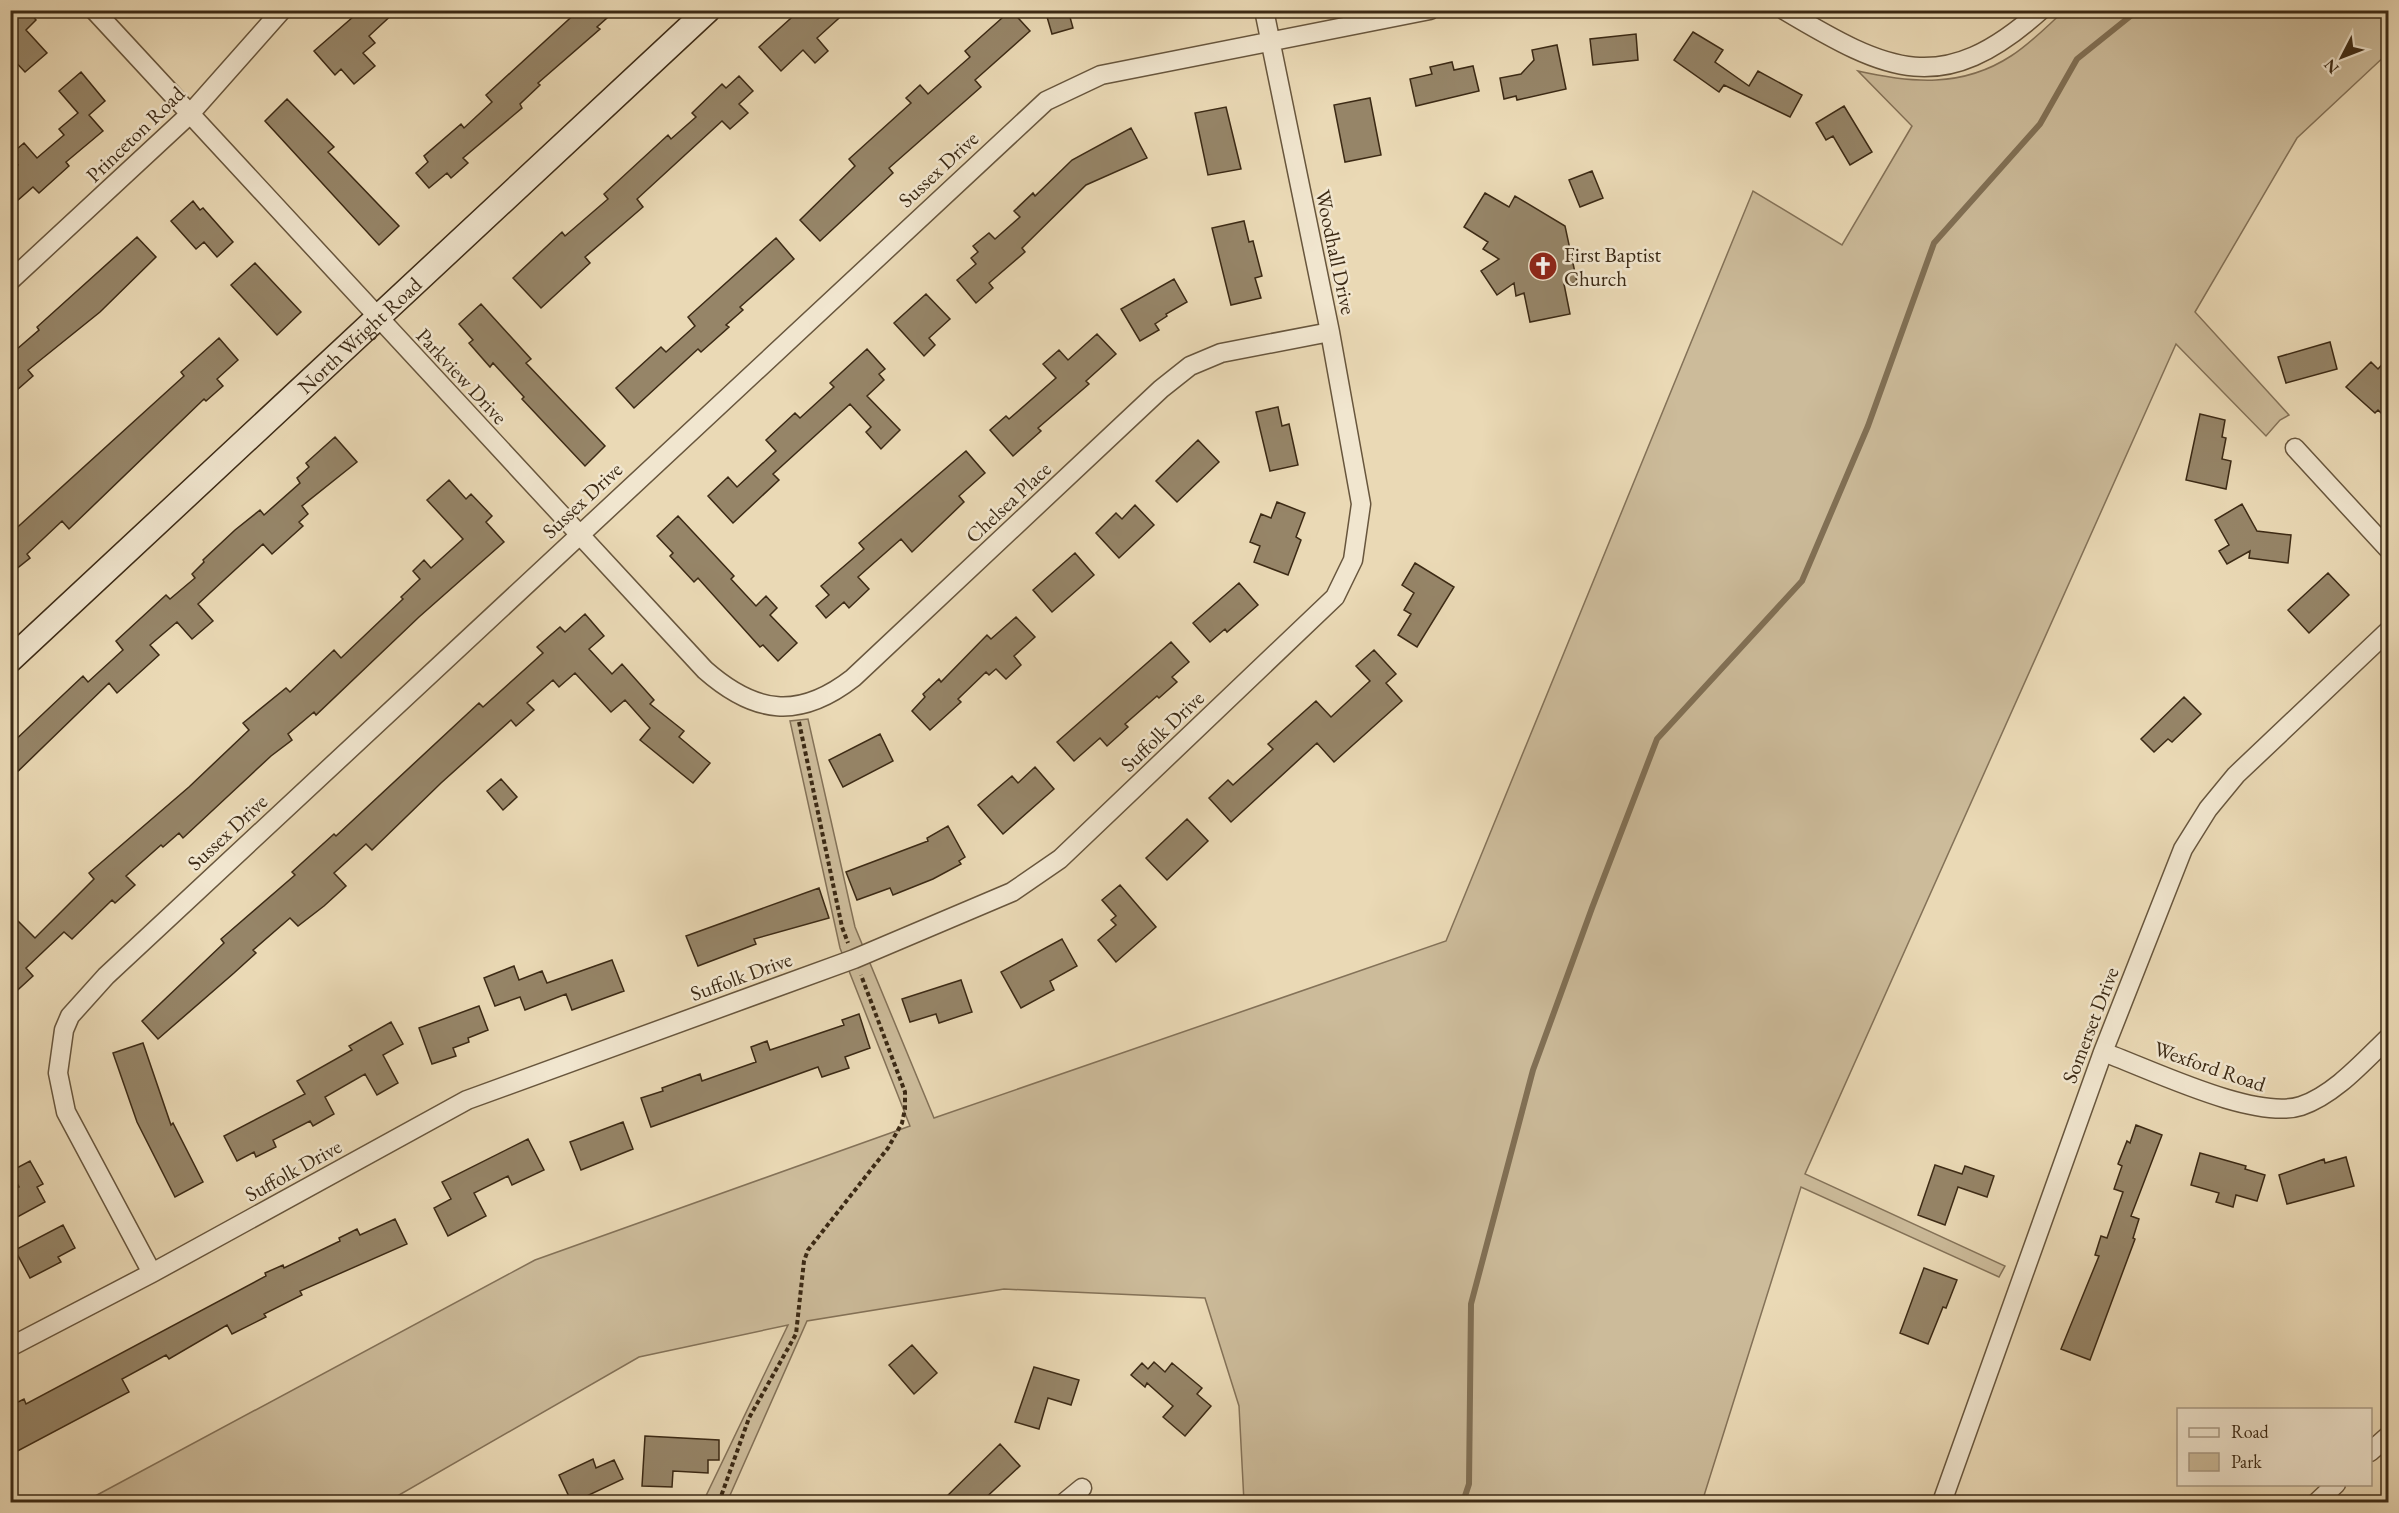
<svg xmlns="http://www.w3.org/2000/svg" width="2399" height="1513" font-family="'EB Garamond',serif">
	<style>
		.park { fill: #ccbb9a; stroke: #847258; stroke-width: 1.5 }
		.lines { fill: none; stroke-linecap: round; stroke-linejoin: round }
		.stream { stroke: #817055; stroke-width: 6 }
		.building { fill: #968568; stroke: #3c2a15; stroke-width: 1.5 }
		.minor-casing { stroke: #68563d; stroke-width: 21 }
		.secondary-casing { stroke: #3c2a15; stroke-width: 27 }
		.path { stroke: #3c2a15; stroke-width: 4; stroke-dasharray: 4.5 3; stroke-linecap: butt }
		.minor { stroke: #f1e6cf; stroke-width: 18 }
		.secondary { stroke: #f1e6cf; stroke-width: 24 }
		.labels { text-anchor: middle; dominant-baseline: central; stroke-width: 5; stroke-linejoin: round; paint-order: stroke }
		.street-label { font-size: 21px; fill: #3c2a15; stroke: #f1e6cf }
		.poi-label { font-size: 21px; fill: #3c2a15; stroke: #f1e6cf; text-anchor: start }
	</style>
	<rect width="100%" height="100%" fill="#ead9b5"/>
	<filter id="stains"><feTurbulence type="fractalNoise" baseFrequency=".00333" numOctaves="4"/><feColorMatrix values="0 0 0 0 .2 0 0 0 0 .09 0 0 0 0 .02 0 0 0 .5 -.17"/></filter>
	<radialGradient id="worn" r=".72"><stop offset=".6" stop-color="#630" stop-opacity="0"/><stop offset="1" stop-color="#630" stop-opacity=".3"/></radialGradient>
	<!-- park -->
	<path class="park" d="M2064,11h324v42l-91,85 -102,174 94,103 -9,5 -14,16 -90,-92 -371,830 200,92 -6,11 -198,-90 -99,315h-458l-5,-96 -34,-108 -201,-9 -197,32 -80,181h-24l85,-177 -149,32 -252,145h-303l451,-242 375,-134 -70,-178 -50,-227 18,-2 47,208 79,191 512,-177 307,-750 89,54 70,-119 -54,-55c53,12 104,17 153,-15 19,-12 36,-30 53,-45z"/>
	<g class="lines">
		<!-- stream -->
		<path class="stream" d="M1463,1502l6,-18 2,-180 62,-234 59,-162 65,-169 145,-158 66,-155 66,-183 106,-119 37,-65 61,-49"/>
	</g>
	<!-- building -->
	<path class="building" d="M10,10h18l8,10 -10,10 21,23 -22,19 -15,-16z
		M361,10h36l-28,26 6,7 -12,10 12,13 -21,18 -13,-15 -6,6 -21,-24z
		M579,10h37l-19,17 3,2 -62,54 2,2 -20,19 2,4 -59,50 5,5 -17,15 -4,-5 -18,15 -13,-15 12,-11 -4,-6 37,-32 3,4 28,-26 -6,-7z
		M800,10h48l-31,28 11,13 -13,12 -12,-13 -22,21 -22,-24z
		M1011,10l19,21 -55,49 6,7 -92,81 4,5 -73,68 -20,-21 55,-54 -6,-7 62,-56 -5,-5 14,-13 8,9 42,-37 -5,-6z
		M1045,10h23l5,18 -21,6z
		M1693,32l30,18 -8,12 34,24 9,-15 44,24 -12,22 -66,-32 -5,7 -45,-32z
		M1636,34l2,26 -45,5 -3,-26z
		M1557,45l9,44 -49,11 -1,-4 -12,3 -4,-21 21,-4 13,-14 -2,-10z
		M1452,62l2,8 19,-4 6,25 -63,15 -6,-27 22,-5 -2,-7z
		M81,72l24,29 -16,14 14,16 -37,31 3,4 -30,27 -6,-6 -23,20v-35l8,-7 -8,-10 14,-12 13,15 27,-23 -5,-6 19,-16 -19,-22z
		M739,76l14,15 -14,13 9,9 -18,16 -8,-8 -85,78 6,8 -58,50 5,6 -49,45 -28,-30 49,-46 3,4 43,-37 -4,-5 64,-59 3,4 25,-22 -4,-4 30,-29 4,4z
		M1370,98l11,57 -36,7 -11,-57z
		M287,99l47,48 -6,5 71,74 -20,19 -114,-124z
		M1844,106l28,46 -22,13 -17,-29 -7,4 -10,-17z
		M1226,107l15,62 -33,6 -13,-62z
		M1131,128l16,30 -61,27 -64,63 3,4 -36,31 4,5 -17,15 -19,-23 19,-16 -5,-6 7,-6 -5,-6 16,-13 6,6 25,-22 -6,-6 19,-18 2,3 37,-36z
		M1592,171l11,27 -23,9 -11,-27z
		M1485,193l24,14 6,-11 50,30 12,56 -13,2 6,30 -40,8 -6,-29 -8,3 -2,-13 -17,12 -16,-24 18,-12 -16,-10 5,-7 -24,-15z
		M193,201l7,9 3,-2 30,34 -16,15 -13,-15 -8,7 -25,-28z
		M1244,221l5,21 4,-1 9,35 -7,2 6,20 -30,7 -19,-77z
		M137,237l19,20 -56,55 -72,58 5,6 -23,20v-41l29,-25 -2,-3z
		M776,238l18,21 -54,48 3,3 -17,15 3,2 -28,25 -3,-3 -64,59 -18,-20 45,-41 5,5 29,-26 -7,-9z
		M255,263l46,49 -24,23 -46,-50z
		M1174,279l13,23 -21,12 1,2 -12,8 4,6 -19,11 -19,-32z
		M926,294l24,25 -21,19 6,7 -11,11 -30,-33z
		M481,304l50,55 -5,4 79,83 -20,20 -63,-67 2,-2 -31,-34 -3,4 -21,-24 4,-3 -14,-16z
		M1097,334l19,20 -30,27 3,3 -51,44 3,3 -28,25 -23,-26 16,-14 3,3 47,-41 -13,-14 16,-14 9,10z
		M219,338l19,22 -21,19 6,7 -17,15 -2,-2 -135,130 -7,-8 -35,33 3,4 -20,16v-40l174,-158 -3,-4z
		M2330,342l7,27 -51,14 -8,-26z
		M867,349l18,20 -6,5 5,6 -17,16 33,34 -19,19 -15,-17 5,-5 -21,-23 -77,70 6,6 -46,43 -25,-27 20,-19 9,10 39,-36 -10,-11 29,-27 5,5 34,-31 -4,-4z
		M2388,358v62l-10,-10 -3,3 -29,-26 25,-25 7,7z
		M1278,407l4,19 7,-2 9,41 -28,6 -14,-59z
		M2200,414l25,6 -3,17 4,1 -4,21 9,2 -5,28 -40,-9z
		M335,437l22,25 -55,44 6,8 -9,8 4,4 -31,28 -9,-10 -65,60 15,17 -21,18 -15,-17 -27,23 9,10 -42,38 -8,-10 -99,96v-34l73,-69 5,6 35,-32 -7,-9 50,-46 4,4 25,-21 -3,-4 12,-12 -1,-2 32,-30 25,-20 4,5 36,-32 -3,-5 12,-11 -3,-4z
		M1198,440l21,22 -42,40 -21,-21z
		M966,451l19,22 -26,23 5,6 -52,50 -11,-13 -43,38 11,12 -20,19 -5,-6 -18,16 -10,-12 13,-11 -8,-9 43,-37 -5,-6z
		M449,480l17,19 5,-5 21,22 -6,6 18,20 -85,75 -103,98 -2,-3 -26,22 4,6 -21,16 -88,82 -4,-5 -16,14 -2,-2 -35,31 9,9 -20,18 -3,-3 -40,39 -8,-7 -38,36 7,8 -23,21v-84l25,25 59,-59 -5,-6 100,-86 60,-57 -6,-7 43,-35 4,4 44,-42 7,8 62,-59 -2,-2 19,-18 -7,-8 11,-11 7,8 32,-29 -36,-39z
		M1277,502l28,11 -9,24 5,3 -13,35 -34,-13 6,-16 -10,-4 11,-28 10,4z
		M2242,504l15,27 34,4 -3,28 -39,-5 1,-7 -23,13 -8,-13 10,-6 -14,-25z
		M1135,505l19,20 -35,33 -23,-25 20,-20 6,6z
		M678,516l56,60 -3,3 25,27 10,-10 11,12 -7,7 27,28 -19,18 -15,-16 -3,2 -62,-69 -4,4 -24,-26 3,-3 -16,-17z
		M1075,553l19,22 -42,37 -19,-22z
		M1415,563l39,24 -37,60 -19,-12 13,-21 -7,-4 10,-17 -12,-8z
		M2328,573l21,22 -40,38 -21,-23z
		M1239,583l19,22 -31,27 -2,-3 -15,13 -17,-19z
		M585,614l19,22 -15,13 23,25 10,-10 32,36 -4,4 34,27 -5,6 31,26 -17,20 -53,-43 10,-12 -25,-28 -14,12 -36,-39 -16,14 -6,-7 -26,23 7,7 -18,16 -5,-6 -70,63 -69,67 -6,-6 -32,29 12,13 -22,20 -26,20 -8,-8 -37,32 3,3 -22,20 -76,66 -16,-18 82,-78 -3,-4 74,-64 -3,-3 42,-38 2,2 143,-133 4,4 60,-54 -6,-6 23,-20 5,5z
		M1016,617l19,20 -21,19 7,9 -15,14 -10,-10 -7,6 -3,-3 -28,27 3,3 -31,28 -18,-19 13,-14 -2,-3 16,-15 2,3 46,-47 4,4z
		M1171,642l18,20 -17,15 5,5 -18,16 -2,-2 -32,28 3,3 -21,19 -7,-8 -26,23 -17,-19z
		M1374,650l22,24 -10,9 16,18 -68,61 -17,-19 -86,79 -22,-24 19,-18 5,5 40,-36 -5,-5 48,-43 15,16 39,-36 -14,-15z
		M2184,697l17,17 -29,28 -4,-3 -14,13 -13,-13z
		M880,734l13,27 -50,26 -14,-27z
		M1035,767l19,22 -51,45 -25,-29 34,-29 6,7z
		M501,779l16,18 -14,13 -16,-19z
		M1187,819l21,22 -41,39 -21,-22z
		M948,826l17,31 -6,4 2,3 -28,15 -40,16 -3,-7 -33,12 -11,-28 82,-31 -1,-3z
		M1120,885l36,42 -40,35 -18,-22 18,-15 -5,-5 5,-4 -14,-16z
		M819,888l10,30 -75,21 2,5 -58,22 -12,-30z
		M1062,939l15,27 -27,15 4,9 -33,18 -20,-36z
		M612,960l12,31 -52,19 -6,-16 -41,16 -5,-13 -25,9 -11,-28 30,-12 5,14 23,-9 5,12z
		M961,980l11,32 -33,11 -3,-9 -26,8 -8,-23z
		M479,1006l9,24 -20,8 1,4 -16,6 3,8 -24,8 -13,-36z
		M859,1014l11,34 -25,9 4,11 -27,9 -4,-10 -167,60 -10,-29 22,-7 -1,-3 38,-14 2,7 54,-19 -5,-15 16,-6 3,9 74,-25 -2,-5z
		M391,1022l12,22 -20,11 15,28 -21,12 -12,-21 -40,23 9,17 -21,12 -3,-5 -37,19 3,7 -20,10 -2,-5 -17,9 -13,-25 81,-42 -8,-13 55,-31 -3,-4z
		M143,1043l28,82 2,-2 30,59 -28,15 -38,-75 -24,-69z
		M623,1122l10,27 -52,21 -11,-28z
		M2136,1125l26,10 -31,81 8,3 -6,19 2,1 -45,121 -29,-11 38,-93 -4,-1 6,-19 6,2 16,-46 -9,-3 8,-23 -4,-2 9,-23 3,2z
		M528,1139l16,31 -32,15 -4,-9 -34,17 12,23 -38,20 -14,-28 17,-9 -9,-17z
		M2200,1153l46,13 -1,3 20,6 -8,26 -21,-6 -3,12 -17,-5 3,-9 -28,-8z
		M2346,1157l8,29 -67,18 -8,-29 45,-16 1,4z
		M30,1161l13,23 -6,3 8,15 -35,19v-30l9,-4 -8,-16z
		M1935,1165l27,9 3,-8 29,10 -7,21 -29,-10 -13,38 -27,-10z
		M395,1219l12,25 -107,47 2,4 -38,19 2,3 -34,17 -5,-9 -58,34 -3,-4 -44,24 7,13 -119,63v-49l14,-7 2,5 240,-128 -1,-3 18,-8 1,3 56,-27 -1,-3 18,-9 3,6z
		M63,1225l12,23 -17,9 3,5 -31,16 -15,-28z
		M1924,1268l33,12 -11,28 -3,-1 -15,37 -28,-11z
		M912,1345l25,28 -23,21 -25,-29z
		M1154,1362l11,10 7,-9 30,25 -5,6 14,12 -26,30 -22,-19 10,-11 -26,-23 -2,4 -14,-12 11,-12 6,6z
		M1034,1367l45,13 -8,25 -23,-7 -9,31 -24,-7z
		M645,1436l74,4v20h-11v13l-35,-2 -1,16 -30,-1z
		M1000,1444l20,22 -40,37h-40z
		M593,1459l3,9 18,-8 9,19 -51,24 -13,-28z"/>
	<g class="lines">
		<!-- minor casing -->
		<g class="minor-casing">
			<path id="minor" d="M94,10l611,660c50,44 94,50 148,8l308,-289 29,-23 31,-13 109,-21
				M1784,10c104,62 158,89 257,0
				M10,281l179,-166 93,-105
				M2295,448l93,101
				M2103,1052c47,17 152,69 198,54 33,-11 62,-44 87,-68
				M152,1273l-86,-161 -8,-39 6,-43 6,-14 36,-40 940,-875 55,-26 329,-65
				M10,1347l142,-74 315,-173 387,-141 158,-67 48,-33 275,-262 18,-37 8,-56 -31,-172 -66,-322
				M2370,1452l18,-16
				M1065,1502l17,-14
				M1942,1502l161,-450 80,-203 25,-40 28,-34 152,-144
				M2317,1502l19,-18"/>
		</g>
		<!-- secondary casing -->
		<g class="secondary-casing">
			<g id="secondary">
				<path id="s1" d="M10,660l698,-650"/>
			</g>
		</g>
		<!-- path -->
		<path class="path" d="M799,722l43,205 6,16
			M719,1502l30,-84 47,-84 8,-73 4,-11 80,-102 14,-25 3,-14v-17l-44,-117"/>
		<!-- minor -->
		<use href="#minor" class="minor"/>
		<!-- secondary -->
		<use href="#secondary" class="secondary"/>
	</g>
	<!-- icons -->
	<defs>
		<g id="church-disc" transform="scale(1.5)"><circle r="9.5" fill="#8f2418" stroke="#f1e6cf"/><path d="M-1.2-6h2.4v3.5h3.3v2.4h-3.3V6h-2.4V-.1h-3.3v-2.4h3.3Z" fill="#fff"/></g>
	</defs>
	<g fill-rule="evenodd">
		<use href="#church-disc" x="1543" y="266"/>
	</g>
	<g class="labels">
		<!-- street labels -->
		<g class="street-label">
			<text transform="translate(135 134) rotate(-44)">Princeton Road</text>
			<text transform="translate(938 169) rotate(-43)">Sussex Drive</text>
			<text transform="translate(1336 252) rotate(78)">Woodhall Drive</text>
			<text stroke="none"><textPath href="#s1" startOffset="477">North Wright Road</textPath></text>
			<text transform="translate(462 376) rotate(47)">Parkview Drive</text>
			<text transform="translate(582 500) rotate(-43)">Sussex Drive</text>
			<text transform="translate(1008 502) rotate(-43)">Chelsea Place</text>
			<text transform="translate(1162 731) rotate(-44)">Suffolk Drive</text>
			<text transform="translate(227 832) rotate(-43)">Sussex Drive</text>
			<text transform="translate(741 976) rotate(-20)">Suffolk Drive</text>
			<text transform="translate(2090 1025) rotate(-69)">Somerset Drive</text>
			<text transform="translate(2210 1066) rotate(19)">Wexford Road</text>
			<text transform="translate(293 1170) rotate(-29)">Suffolk Drive</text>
		</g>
		<!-- poi labels -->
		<g class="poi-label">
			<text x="1564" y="254">First Baptist<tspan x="1564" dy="24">Church</tspan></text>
		</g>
	</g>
	<!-- margin -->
	<rect width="2399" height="1513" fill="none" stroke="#ead9b5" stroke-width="36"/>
	<rect x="12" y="12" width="2375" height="1489" fill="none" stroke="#3c2a15" stroke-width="3"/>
	<rect x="18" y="18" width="2363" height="1477" fill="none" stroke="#3c2a15" stroke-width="1.5"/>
	<!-- legend -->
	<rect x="2177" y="1408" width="195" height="78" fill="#f1e6cf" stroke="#a99b85" stroke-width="1.5"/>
	<rect x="2189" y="1428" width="30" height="9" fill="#f1e6cf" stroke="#a99b85" stroke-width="1.5"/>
	<text x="2231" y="1438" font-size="18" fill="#3c2a15">Road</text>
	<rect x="2189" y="1453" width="30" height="18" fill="#ccbb9a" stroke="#a99b85" stroke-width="1.5"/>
	<text x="2231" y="1468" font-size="18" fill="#3c2a15">Park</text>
	<!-- north arrow -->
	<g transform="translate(2342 57) rotate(228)" stroke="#f1e6cf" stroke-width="4.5" paint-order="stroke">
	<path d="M0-4.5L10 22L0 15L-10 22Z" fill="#3c2a15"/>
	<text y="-9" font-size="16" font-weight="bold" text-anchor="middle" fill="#3c2a15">N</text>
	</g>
	<rect width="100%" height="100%" filter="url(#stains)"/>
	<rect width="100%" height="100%" fill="url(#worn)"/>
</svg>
